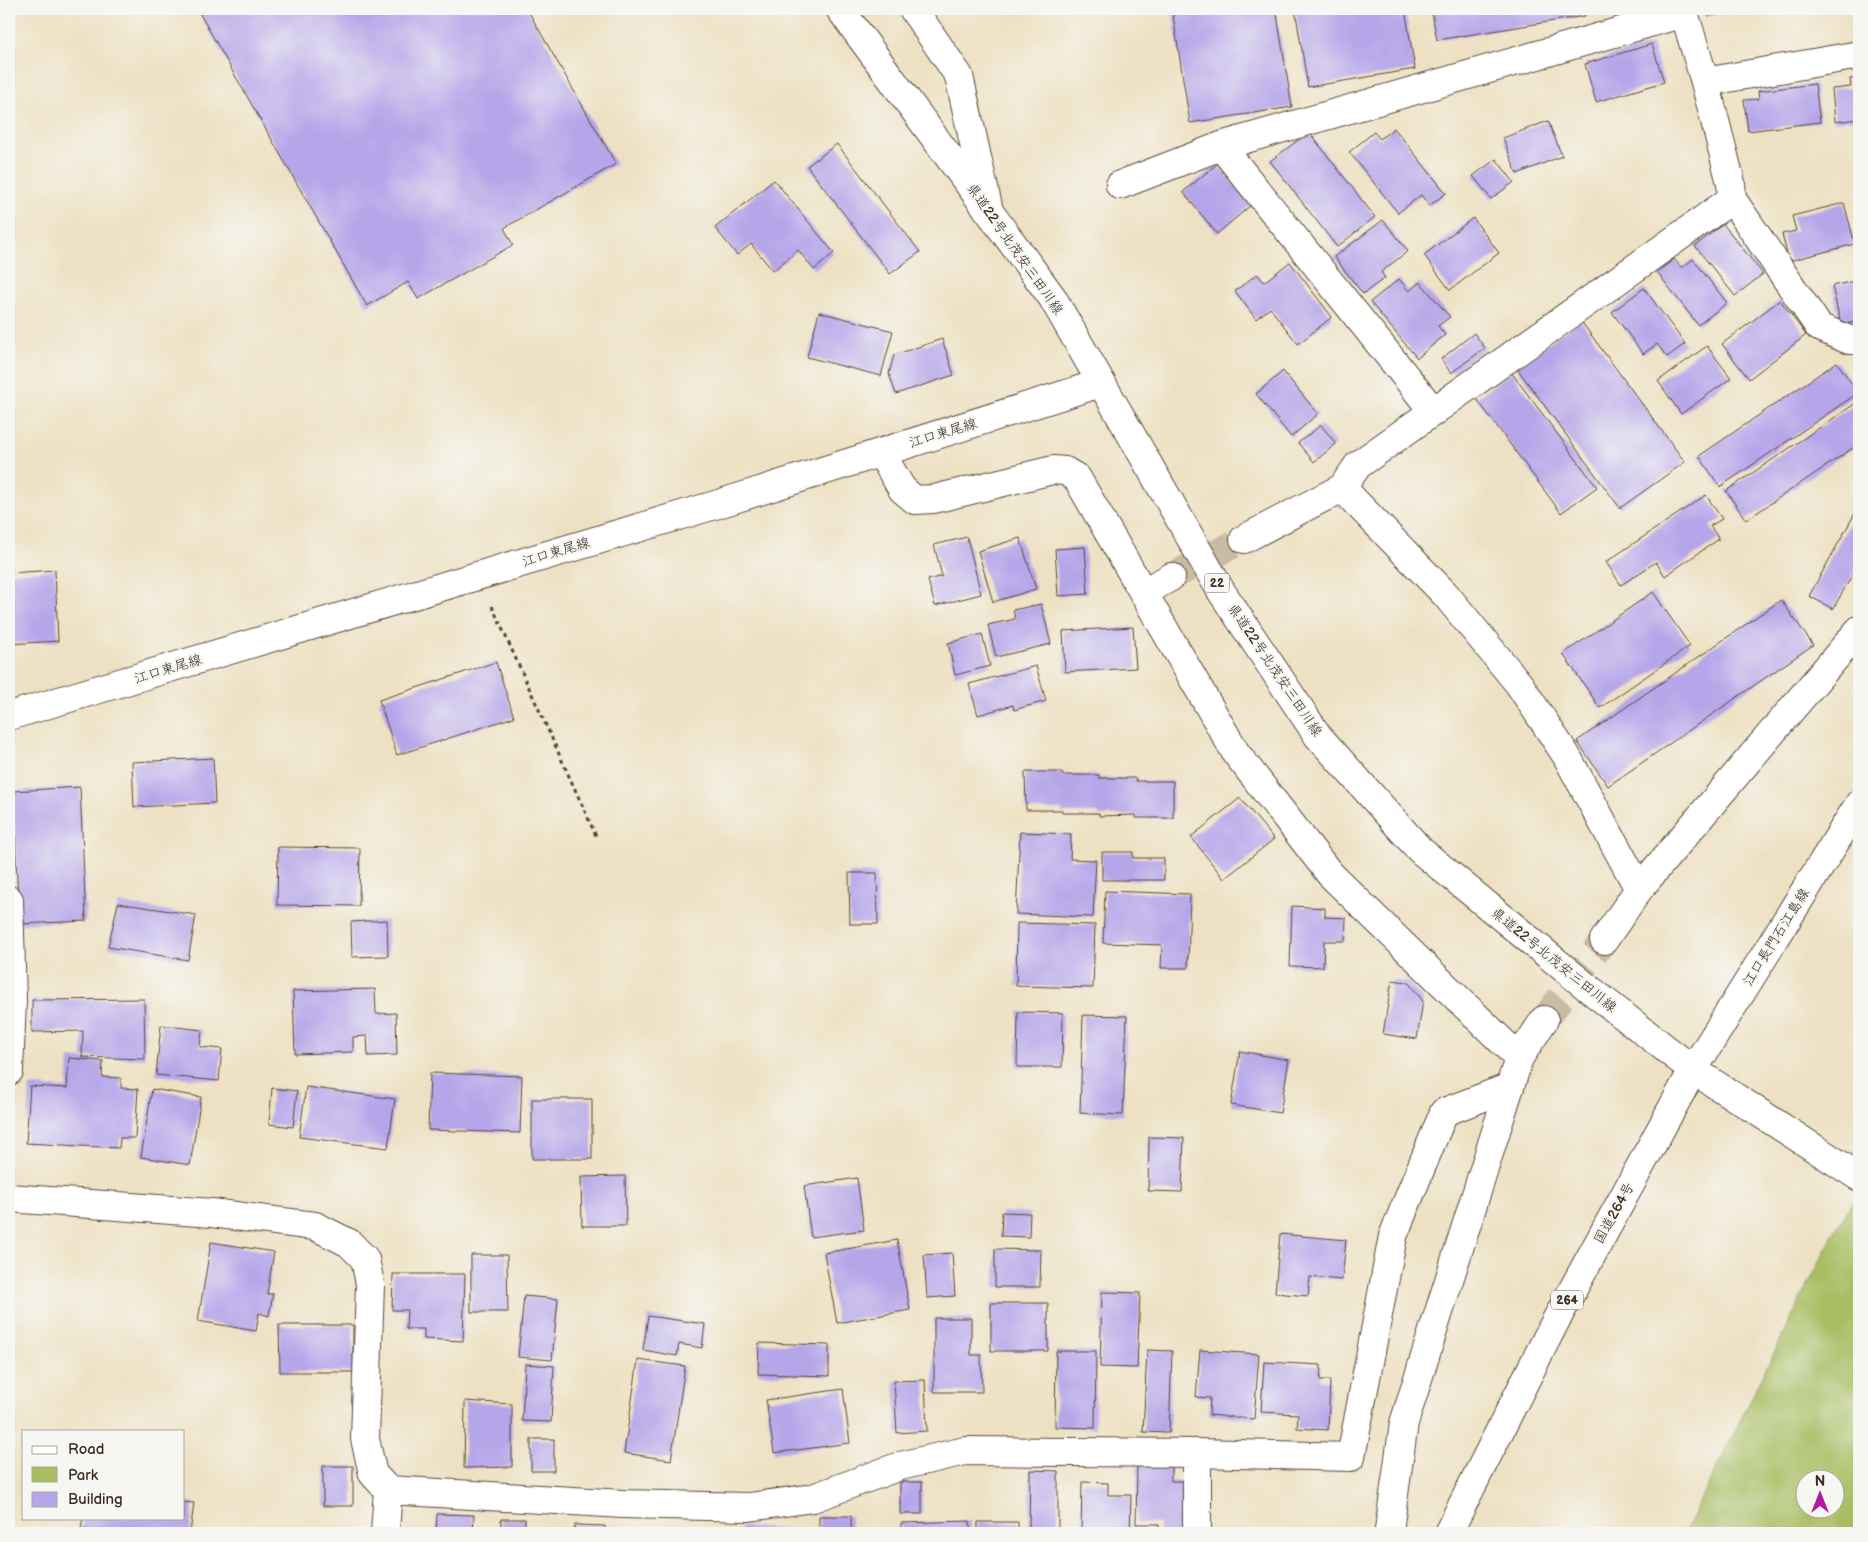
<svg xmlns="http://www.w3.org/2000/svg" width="1868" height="1542" font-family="'Balsamiq Sans','Klee One',sans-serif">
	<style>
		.green { fill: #a8bd62; stroke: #727440; fill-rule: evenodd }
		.building { fill: #b5a5e9 }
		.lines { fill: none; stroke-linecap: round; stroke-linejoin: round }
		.street-tunnel { stroke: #cabca2; stroke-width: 28; stroke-dasharray: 28 14; stroke-linecap: butt }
		.secondary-tunnel { stroke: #cabca2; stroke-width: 28; stroke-dasharray: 28 14; stroke-linecap: butt }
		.street-casing { stroke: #564537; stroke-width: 30 }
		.secondary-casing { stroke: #564537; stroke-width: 30 }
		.primary-casing { stroke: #564537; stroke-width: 30 }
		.highway-casing { stroke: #564537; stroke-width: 30 }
		.path { stroke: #564537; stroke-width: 3; stroke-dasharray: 4 4; stroke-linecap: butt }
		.street { stroke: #fff; stroke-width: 28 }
		.secondary { stroke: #fff; stroke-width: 28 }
		.primary { stroke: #fff; stroke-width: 28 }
		.highway { stroke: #fff; stroke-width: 28 }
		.labels { text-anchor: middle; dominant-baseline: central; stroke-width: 4.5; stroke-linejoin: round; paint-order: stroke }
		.shield { fill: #f6f6f2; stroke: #73675e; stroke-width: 1 }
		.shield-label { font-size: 12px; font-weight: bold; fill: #3b2a1e }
		.street-label { font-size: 14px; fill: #3b2a1e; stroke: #f6f6f2 }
	</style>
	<rect width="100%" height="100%" fill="#f6f6f2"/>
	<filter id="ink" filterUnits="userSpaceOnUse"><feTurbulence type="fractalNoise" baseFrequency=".02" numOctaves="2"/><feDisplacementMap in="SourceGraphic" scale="10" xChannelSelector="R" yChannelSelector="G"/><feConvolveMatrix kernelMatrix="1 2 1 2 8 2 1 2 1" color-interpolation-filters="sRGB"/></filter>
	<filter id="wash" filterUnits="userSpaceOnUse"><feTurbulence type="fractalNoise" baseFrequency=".0096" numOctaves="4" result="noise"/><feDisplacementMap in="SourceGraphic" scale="20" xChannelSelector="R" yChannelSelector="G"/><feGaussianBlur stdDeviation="1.12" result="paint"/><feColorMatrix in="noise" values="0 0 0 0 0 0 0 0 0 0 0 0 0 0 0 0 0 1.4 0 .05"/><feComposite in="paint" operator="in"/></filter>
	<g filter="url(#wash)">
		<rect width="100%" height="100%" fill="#eee1c3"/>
		<!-- green -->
		<path class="green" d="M1859,1193v340h-175l153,-306zM1806,1480h30v30h-30z"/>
		<g id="blocks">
			<!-- building -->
			<path class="building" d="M197,9h330l89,155 -112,64 9,17 -95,54 -10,-17 -41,24z
				M1172,9h104l16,98 -102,16z
				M1295,9h110l10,60 -107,18z
				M1431,9h153l1,7 -148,24z
				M1707,9h41v1l-40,6z
				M1652,44l12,38 -68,20 -11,-38z
				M1859,78v41l-24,3 -3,-33 19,-2 -1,-8z
				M1815,84l5,38 -72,9 -4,-31 15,-1 -1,-8z
				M1548,121l14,35 -45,18 -14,-36z
				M1394,128l52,65 -17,13 -8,-11 -23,18 -49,-61 25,-20 6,7z
				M1309,132l66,85 -38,30 -67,-86z
				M837,144l83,108 -30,22 -83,-108z
				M1496,159l18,23 -23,17 -18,-23z
				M1217,164l34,41 -34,29 -34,-42z
				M774,180l60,73 -20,17 -16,-20 -25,21 -22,-27 -14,11 -22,-27z
				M1844,203l11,41 -66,17 -7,-27 14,-3 -4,-15z
				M1473,218l26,35 -49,37 -26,-35z
				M1383,220l25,31 -27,21 4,6 -22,16 -29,-37z
				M1723,224l40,50 -28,22 -40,-50z
				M1674,259l8,9 11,-9 34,44 -29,22 -41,-53z
				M1290,262l42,55 -34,27 -28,-36 -14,11 -21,-28 22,-17 7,8z
				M1399,279l10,12 11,-9 30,35 -12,9 7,9 -28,23 -47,-56z
				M1859,280v41l-18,4 -9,-39z
				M1644,288l41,56 -18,13 -10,-13 -14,10 -31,-42z
				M1780,300l26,35 -57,44 -27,-35z
				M819,312l74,19 -12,45 -74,-19z
				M1580,320l105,142 -65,46 -104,-141z
				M1474,333l11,15 -34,25 -10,-14z
				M942,339l12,36 -58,19 -7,-20 5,-19z
				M1707,346l24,32 -50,36 -23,-33z
				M1837,362l21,31 -138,94 -21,-31z
				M1283,371l35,43 -27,23 -35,-43z
				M1511,372l86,115 -36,26 -85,-115z
				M1859,401v43l-113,76 -20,-29z
				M1321,425l15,19 -22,18 -16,-19z
				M1706,495l16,24 -12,7 9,13 -54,37 -9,-14 -35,23 -15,-23z
				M1859,506v57l-26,46 -24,-13z
				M967,537l14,57 -46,12 -7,-26 14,-4 -8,-31z
				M1020,538l16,51 -43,13 -15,-51z
				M1085,547l3,47 -30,2 -3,-47z
				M55,570l3,71 -49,3v-71z
				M1653,592l37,54 -90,62 -37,-54z
				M1781,600l32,45 -205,141 -31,-45z
				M1041,604l10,40 -55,13 -8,-32 27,-6 -2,-9z
				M1133,627l3,41 -71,4 -2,-41z
				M982,634l8,32 -35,9 -7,-32z
				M496,662l18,55 -117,38 -18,-55z
				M1036,666l10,35 -32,9 -1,-5 -35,10 -9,-31z
				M213,758l2,45 -81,4 -2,-45z
				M1025,772h37v3h37v3h37v3h37v37h-37v-3l-37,1v-3h-37v-3h-36z
				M80,787l6,134 -67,3 -6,-133z
				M1240,798l34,41 -50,40 -33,-42z
				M1020,832l51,2 -1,25 26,1 -3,57 -77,-3z
				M278,847l82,1 -1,58 -82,-1z
				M1102,852h31v6h31v22h-62z
				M849,873h28l1,51h-28z
				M1105,891l85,3 -2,74h-27l1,-23 -59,-2z
				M118,903l78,12 -8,45 -80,-13z
				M1292,906l33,2v9l21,1 -1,23h-21l-1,26 -33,-1z
				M387,920l1,36 -36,1 -1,-35z
				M1017,923l78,2 -2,63 -77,-2z
				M1392,980l16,2 15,19 -6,38 -34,-5z
				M375,989l1,25 20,-1 1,42 -29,1 -1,-20 -14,1v15l-58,2 -2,-63z
				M144,999l1,60 -63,-2 1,-26 -51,1v-32z
				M1018,1012l45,1 -1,54h-45z
				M1083,1015l44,1 -4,99 -43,-2z
				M161,1025l41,5 -2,17 22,2 -3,32 -63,-6z
				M1240,1051l49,9 -9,53 -49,-8z
				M69,1058l34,3 -1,16 19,1v10l17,1 -3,49h-15l-1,10 -93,-5 4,-57 37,2z
				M430,1073l92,3 -2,57 -92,-3z
				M306,1087l89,12 -7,49 -89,-11z
				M272,1088l25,3 -4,36 -24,-3z
				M152,1089l49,8 -11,68 -49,-8z
				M532,1099h60v60h-60z
				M1149,1137l35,1 -2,54 -34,-1z
				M625,1176l1,50h-44l-1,-49z
				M857,1178l7,52 -53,7 -7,-51z
				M1002,1212l28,1 -1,24 -28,-1z
				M1280,1234l66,6 -4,40 -32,-3 -2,19 -33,-3z
				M897,1240l13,70 -73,13 -13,-70z
				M211,1242l63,10 -7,42h6l-4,22 -10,-3 -3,18 -58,-10z
				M995,1249l46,1 -1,37h-45z
				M952,1253l3,43 -28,2 -3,-43z
				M471,1255h36l1,57h-37z
				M393,1274h72l-2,67 -39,-2v-10h-18l1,-19h-15z
				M1102,1292l38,1 -3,75 -37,-1z
				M524,1296l34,3 -6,61 -34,-3z
				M991,1303h57v48h-57z
				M648,1316l57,8 -3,24 -23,-4 -2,12 -34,-6z
				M934,1318h37v37h10l1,37h-48z
				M279,1325h74v47h-73z
				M759,1343l70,2v31l-71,-2z
				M1147,1350l25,1 -3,82 -26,-1z
				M1200,1350l59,4 -5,65 -45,-4 1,-17 -14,-1z
				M1056,1351h40l-1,77 -40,-1z
				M638,1360l47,6 -14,94 -47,-7z
				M1264,1362l57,3 -1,15h10l-2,50 -31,-2 1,-14 -37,-2z
				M525,1364l29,2 -3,56 -29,-1z
				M925,1380l2,51 -30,2 -3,-52z
				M843,1389l7,54 -76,10 -8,-53z
				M465,1401l47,3v63l-48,1z
				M531,1439h23v32h-23z
				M1137,1465h34v16h14l-1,52h-25v-9h-23z
				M323,1466h30v40h-30z
				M1030,1470l28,1v59h-10v3h-19z
				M900,1482h22v32h-22z
				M1082,1482l26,1v12h23l-1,38h-49z
				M184,1502l10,1 -4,30 -21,-2 -1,2h-54l-33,-4 2,-11h101z
				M437,1514l37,1 -1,18h-37z
				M819,1516h32v17h-32z
				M501,1519h24v14h-24z
				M970,1521l1,12h-70v-10z
				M978,1522h40v11h-40z
				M575,1525l30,1v7h-31z
				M740,1526l66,5 -1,2h-65z
				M633,1530l29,2v1h-29z"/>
		</g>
	</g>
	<g filter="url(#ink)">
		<use href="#blocks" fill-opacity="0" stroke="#564537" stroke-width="1"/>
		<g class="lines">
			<!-- street-tunnel -->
			<path class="street-tunnel" d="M1171,577l73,-38"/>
			<!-- secondary-tunnel -->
			<path class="secondary-tunnel" d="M1544,1020l60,-80"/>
			<!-- street casing -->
			<g class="street-casing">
				<path id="street" d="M913,9l46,67 30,135
					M1705,82l154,-27
					M1221,146l213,266
					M1120,185l101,-39 463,-133
					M1732,199l87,128 30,13h10
					M1342,488l103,106 74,90 47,71 73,134
					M1244,539l98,-51 16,-23 374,-266 -1,-16 -26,-101 -22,-73
					M1144,592l27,-15
					M9,900l3,101 -3,70
					M9,1198l203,15 103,13 34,17 16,16 5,25 -5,155 8,35 15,16 235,14 126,3 64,-9 87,-32 65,-15 232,2 154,4 42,-221 51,-124 66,-25
					M1197,1453v80
					M385,1533l3,-43"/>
			</g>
			<!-- secondary casing -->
			<g class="secondary-casing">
				<path id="secondary" d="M881,453l21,36 13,11 19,-1 119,-29 12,1 12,7 159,275 94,121 189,184
					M9,716l706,-211 386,-122
					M1604,940l35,-51 220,-259
					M1693,1070l166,-266
					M1392,1533l-3,-3 15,-107 115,-365 25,-38"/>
			</g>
			<!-- primary casing -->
			<g class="primary-casing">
				<path id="primary" d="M840,9l212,288 169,294 97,145 102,114 168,138 105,82"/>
			</g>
			<!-- highway casing -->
			<g class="highway-casing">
				<path id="highway" d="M1448,1533l107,-211 138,-252 166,107"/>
			</g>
			<!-- path -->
			<path class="path" d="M492,606l105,232"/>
			<!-- street -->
			<use href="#street" class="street"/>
			<!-- secondary -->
			<use href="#secondary" class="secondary"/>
			<!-- primary -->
			<use href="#primary" class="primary"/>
			<!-- highway -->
			<use href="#highway" class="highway"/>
		</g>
	</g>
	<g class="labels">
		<!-- shield labels -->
		<g class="shield">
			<rect x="1204.5" y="573.5" width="25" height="19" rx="4"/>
			<rect x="1551" y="1290.5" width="32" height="19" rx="4"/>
		</g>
		<g class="shield-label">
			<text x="1217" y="583">22</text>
			<text x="1567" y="1300">264</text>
		</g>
		<!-- street labels -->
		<g class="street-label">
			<text transform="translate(1015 249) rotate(55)">県道22号北茂安三田川線</text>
			<text transform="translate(943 433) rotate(-17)">江口東尾線</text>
			<text transform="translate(556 552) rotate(-17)">江口東尾線</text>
			<text transform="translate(168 669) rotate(-17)">江口東尾線</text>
			<text transform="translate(1275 670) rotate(56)">県道22号北茂安三田川線</text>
			<text transform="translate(1776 937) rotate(-58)">江口長門石江島線</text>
			<text transform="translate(1554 960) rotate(39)">県道22号北茂安三田川線</text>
			<text transform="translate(1614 1213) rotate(-61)">国道264号</text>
		</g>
	</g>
	<!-- margin -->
	<rect width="1868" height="1542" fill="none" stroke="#f6f6f2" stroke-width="30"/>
	<!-- legend -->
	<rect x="22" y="1430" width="162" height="90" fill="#f6f6f2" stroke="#aba49d"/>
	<rect x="32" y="1446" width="25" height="8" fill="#ffffff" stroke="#aba49d"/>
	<text x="68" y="1454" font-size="15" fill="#3b2a1e">Road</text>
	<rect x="32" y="1467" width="25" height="15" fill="#a8bd62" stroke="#aba49d"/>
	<text x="68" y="1480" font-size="15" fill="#3b2a1e">Park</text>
	<rect x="32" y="1492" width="25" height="15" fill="#b5a5e9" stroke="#aba49d"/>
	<text x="68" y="1504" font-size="15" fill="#3b2a1e">Building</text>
	<!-- north arrow -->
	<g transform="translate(1820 1494)"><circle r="24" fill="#f6f6f2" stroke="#aba49d"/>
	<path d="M0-4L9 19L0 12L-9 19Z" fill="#b5179e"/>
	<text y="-8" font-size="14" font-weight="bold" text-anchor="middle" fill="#3b2a1e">N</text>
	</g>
</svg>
